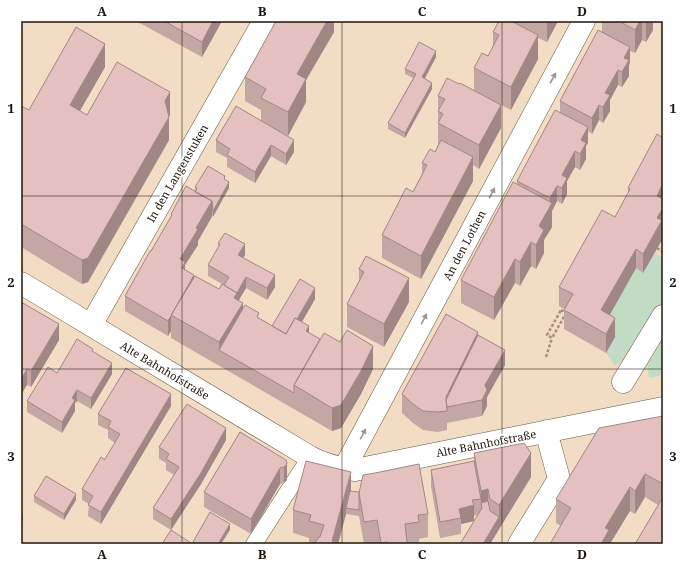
<svg xmlns="http://www.w3.org/2000/svg" width="684" height="565" font-family="'Noto Serif',serif">
	<style>
		.green { fill: #c1dcc3 }
		.lines { fill: none; stroke-linecap: round; stroke-linejoin: round }
		.service-casing { stroke: #675540; stroke-width: 17 }
		.minor-casing { stroke: #675540; stroke-width: 23 }
		.path { stroke: #9f8f7c; stroke-width: 2.5; stroke-dasharray: 3 2; stroke-linecap: butt }
		.service { stroke: #fff; stroke-width: 16 }
		.minor { stroke: #fff; stroke-width: 22 }
		.wall { fill: #c4a6a3 }
		.shaded-wall { fill: #a08785 }
		.building { fill: #e4c1be; stroke: #a08785 }
		.oneway { fill: #9a9692 }
		.grid { fill: none; stroke: #1e160d; stroke-width: 1; stroke-opacity: 0.55 }
		.labels { text-anchor: middle; dominant-baseline: central; stroke-width: 4; stroke-linejoin: round; paint-order: stroke }
		.street-label { font-size: 11px; fill: #1e160d; stroke: #fff }
		.neatline { fill: none; stroke: #1e160d; stroke-width: 1.5 }
		.grid-label { font-size: 13px; text-anchor: middle; font-weight: bold; fill: #1e160d }
	</style>
	<rect width="100%" height="100%" fill="#f2ddc4"/>
	<!-- green -->
	<path class="green" d="M655,253l8,5v44l-25,40 -13,17 -10,7 -9,-13 9,-16 -14,-7 35,-62 7,5z
		M663,329v46l-14,3 -3,-22z"/>
	<g class="lines">
		<!-- service casing -->
		<g class="service-casing">
			<path id="service" d="M254,544l56,-87"/>
		</g>
		<!-- minor casing -->
		<g class="minor-casing">
			<path id="minor" d="M21,283l289,174c14,8 29,11 45,13l308,-62
				M91,325l173,-304
				M623,382l40,-66
				M344,469l240,-448
				M519,544l40,-65 -13,-48"/>
		</g>
		<!-- path -->
		<path class="path" d="M657,248l6,4
			M561,310l5,3 -14,25 -5,-3z
			M546,357l6,-19"/>
		<!-- service -->
		<use href="#service" class="service"/>
		<!-- minor -->
		<use href="#minor" class="minor"/>
	</g>
	<!-- wall -->
	<path class="wall" d="M136,21h86l-20,36z
		M334,21v11l-28,48v22l-18,34 -27,-15v-11l-16,-9v-24z
		M499,21h59l-11,21 -9,-4v21l-27,51 -10,-5v23l-22,41 -6,-4v16l-52,98 -39,-21v-23l31,-43 9,-17v-12l13,-11 3,-7v-49l36,-5v-23l14,-12 5,-10v-14z
		M602,21h51v9l-7,12 -4,-2 -7,13 -5,-2v11l-1,3v11l-7,11 -4,-2 -8,15v11l-7,12 -4,-3 -7,14 -4,-3v12l-2,3v13l-6,11 -5,-3 -8,14v13l-5,10 -5,-3 -5,10v16l-8,13v13l-8,16 -5,-3 -11,20 -5,-3 -21,37 -33,-17v-23l56,-95v-4l43,-69v-11l42,-69z
		M436,57l-11,22 7,10 -27,49 -17,-9v-6l25,-45 -8,-4v-5z
		M105,67l-25,44 7,4h83l-1,2v23l-81,142 -6,2 -61,-37v-141l8,4z
		M236,106l58,46 -8,13 -15,-9 -16,27 -28,-16v-9l-11,-6v-12z
		M663,138v89l-1,2v11l-19,33 -7,-5 -26,47 5,22 -9,16 -42,-24v-20l-5,-3v-19l56,-70 13,-24v-5z
		M225,180l4,8 -31,53v4l-13,20v6l9,7 25,11 3,-5 -14,-8v-11l10,-17v-5l27,12 -2,3 32,29 -8,13 -21,-12 -7,12 4,10 29,16 43,-27 -13,22 7,12 64,36 -12,25 -20,34 -9,3 -161,-93v-7l-3,5 -43,-25v-15l46,-78v-4l24,-22v-5z
		M366,256l43,46 -25,45 -37,-20v-23l12,-23v-12z
		M21,302l38,38 -28,47 -4,-2z
		M478,335l27,30 -18,32v9l-5,10 -35,7v7l-9,2 -15,-2 -10,-7 -11,-10v-19z
		M93,352l19,22 -21,35 -14,-8 -2,2v8l-13,22 -35,-21v-11l30,-28z
		M171,406l-70,118 -13,-8 1,-12 -7,-4v-11l23,-29 10,-17 -7,-5v-8l-10,-5v-11z
		M663,416v128l-5,-39 -13,-8 -10,17 -5,-3 -69,15 -5,-3v-24z
		M226,440l-25,44 -30,46 -18,-11v-11l21,-33 -8,-5v-7l-7,-4v-12z
		M474,453l57,24 -41,67h-30l18,-29 -4,1v5l-13,3v10l-21,4 -9,-52v-16l43,-9z
		M286,460l1,20 -3,3 -4,1 -29,50 -47,-27v-15z
		M351,491l77,23v23l-9,2v5h-42v-1l-5,1h-8l-5,-28 -13,-2 -8,30h-29v-6l-16,-5v-23z
		M34,496l42,4 -12,20 -30,-18z"/>
	<!-- shaded-wall -->
	<path class="shaded-wall" d="M213,21h9l-20,36v-15z
		M327,21h7v11l-28,48v22l-18,34v-24l9,-38z
		M547,21h11l-11,21z
		M640,21h2v19l-7,13v-23z
		M646,21h7v9l-7,12z
		M538,35v24l-27,51v-23z
		M105,44v23l-35,61v-23z
		M630,47v15l-1,3v11l-7,11v-15l2,-14z
		M436,51v6l-14,26v-6z
		M618,70v15l-8,15v11l-7,12v-16l2,-14z
		M432,83v6l-27,49v-5z
		M170,92v23l-5,10v-24z
		M501,105v23l-22,41v-24z
		M599,105v15l-7,14v-16z
		M169,117v23l-81,142 -6,2v-24z
		M588,127v16l-2,3v13l-6,11 1,-30z
		M294,140v12l-8,13v-11z
		M271,145v11l-16,27v-11z
		M575,151v16l-8,14v13l-5,10v-29z
		M473,157v24l-52,98v-23z
		M229,182v6l-16,29v-6z
		M557,186v15l-5,10v16l-8,13v13l-8,16v-24l3,-19 11,-20v-8z
		M661,187v19l-4,-10z
		M212,201v15l-14,25v4l-13,20v12l-3,7 -2,-25 16,-31z
		M663,208v19l-1,2v11l-19,33v-19l14,-36z
		M531,242v24l-11,20v-24z
		M245,244v11l-7,11v-11z
		M636,249v19l-35,62v-20z
		M515,259v24l-21,37v-23z
		M194,275v16l-23,24z
		M275,275v12l-8,13v-12z
		M246,277v11l-9,15h6v23l-24,24v-8l15,-44z
		M409,278v24l-25,45v-23z
		M315,288v11l-29,51v-11z
		M171,315v16l-3,5v-15z
		M615,318v19l-9,16v-19z
		M59,324v16l-28,47v-16z
		M309,326v15l-3,-10z
		M478,332v19l-32,56v-10z
		M373,346v23l-12,25 -20,34 -9,3v-23z
		M505,350v15l-18,32v9l-5,10v-16l3,-15z
		M112,363v11l-21,35v-11z
		M27,369v16l-6,10v-15z
		M77,390v11l-2,2v8l-13,22v-11l10,-24z
		M171,394v12l-70,118v-12z
		M226,428v12l-25,44 -30,46v-11z
		M531,453v24l-41,67h-7l16,-27v-12z
		M287,464v16l-3,3v-16z
		M280,468v16l-29,50v-15z
		M351,472v23l-5,13v6l-8,30h-6v-3z
		M645,474v23l-10,17v-23z
		M630,487v24l-20,33h-9l4,-16z
		M488,489v24l-6,-5 -1,-5v-12z
		M76,494v6l-12,20v-6z
		M474,505v16l-13,3v-6l-2,-9z
		M23,514v6l-2,3v-6z
		M230,524v6l-9,14h-3z"/>
	<!-- building -->
	<path class="building" d="M164,21h49l-11,21z
		M276,21h51l-30,53 9,5 -18,33 -27,-14 5,-9 -21,-12z
		M499,21h12l27,14 -27,52 -37,-19 8,-15 6,3 11,-21 -6,-3z
		M619,21h21l-5,9z
		M76,27l29,17 -35,61 17,10 30,-53 53,30 -5,9 4,16 -81,141 -6,2 -61,-36v-118l8,4z
		M598,30l32,17 -6,11 5,2 -7,12 -4,-2 -13,23 5,2 -7,12 -4,-2 -7,13 -32,-17z
		M419,42l17,9 -14,26 10,6 -27,50 -17,-10 28,-49 -11,-5z
		M447,78l12,6 1,-1 41,22 -22,40 -41,-22 5,-9 -5,-3 7,-12 -7,-3z
		M236,106l58,34 -8,14 -15,-9 -16,27 -28,-17 3,-6 -14,-9z
		M555,110l33,17 -7,13 5,3 -6,11 -5,-3 -13,24 5,3 -5,10 -5,-2 -7,12 -33,-17z
		M657,134l6,4v50l-2,-1 -4,9 6,3v9l-6,10 5,2 -19,34 -7,-5 -35,61 14,8 -9,16 -42,-24 9,-16 -14,-7 43,-77 13,7 15,-28 -2,-1z
		M441,140l32,17 -52,99 -39,-21 24,-47 7,4 14,-27 -5,-2 8,-14 5,3z
		M208,166l17,10 -1,3 5,3 -16,29 -1,-10 -17,-9 2,-4 -2,-1z
		M513,182l39,21 -13,23 5,4 -8,15 -5,-3 -11,20 -5,-3 -21,38 -33,-17z
		M186,186l26,15 -16,27 2,1 -18,30 5,3 -3,6 12,7 -26,46 -43,-25 25,-45h1l21,-36 -1,-1z
		M225,233l20,11 -7,11 37,20 -8,13 -21,-11 -9,16 -13,-8 5,-8 -21,-12 12,-21 -2,-1z
		M366,256l43,22 -25,46 -37,-20 17,-32 -5,-3z
		M195,276l24,13 3,-5 15,9 -3,5 9,5 -24,39 -48,-27z
		M300,279l15,9 -18,31 -2,-1 -9,16 -14,-8z
		M21,302l38,22 -28,47 -4,-2 -6,11z
		M245,305l14,8 -2,4 29,17 9,-16 14,8 -3,5 14,8 -26,46v8l-75,-43z
		M446,314l32,18 -32,65 1,14 -9,1 -15,-1 -10,-7 -11,-10z
		M347,330l26,16 -12,25 -20,34 -9,3 -38,-23 30,-52 16,9z
		M478,335l27,15 -20,35 2,5 -5,10 -35,7 -1,-7z
		M77,339l16,10 -1,2 20,12 -21,35 -14,-8 -5,8 3,2 -13,22 -35,-21 21,-34 9,6z
		M126,368l45,26 -70,118 -13,-7 5,-9 -11,-7 19,-32 4,3v-1l15,-25 -12,-7 3,-6 -13,-7z
		M187,404l39,24 -25,45 -30,46 -18,-11 26,-41 -13,-8 3,-5 -10,-7z
		M663,416v68l-18,-10 -10,17 -5,-4 -25,41 4,2 -8,14h-51l21,-36 -15,-9 43,-71z
		M240,432l46,28 1,4 -3,3 -4,1 -29,51 -47,-27z
		M524,443l7,10 -32,52 -9,-6 -2,-10 -7,2 -7,-38z
		M306,461l45,11 -19,69 3,1 -1,2h-20l5,-7h1l4,-12 -15,-4 2,-6 -18,-5z
		M474,461l7,38 -9,1 2,5 -15,4 2,9 -21,4 -9,-52z
		M419,464l9,50 -10,1 1,7 -14,2 2,18 3,2h-22l-1,-2 -6,1 -4,-23 -13,2 -5,-29 4,-18 12,-2z
		M46,476l30,18 -12,20 -30,-18z
		M350,491l9,1v18l-13,-2z
		M663,497v47h-28z
		M488,501l2,10 9,6 -16,27h-23l22,-36 -1,-5z
		M210,512l20,12 -12,20h-21l-4,-2z
		M171,530l20,13 -1,1h-28z"/>
	<!-- one-way arrows -->
	<defs><path id="oneway-solid" d="M-6-.8H1V-3.2L6.5 0L1 3.2V.8H-6Z"/></defs>
	<g class="oneway">
		<use href="#oneway-solid" transform="translate(553 78) rotate(-62)"/>
		<use href="#oneway-solid" transform="translate(492 193) rotate(-62)"/>
		<use href="#oneway-solid" transform="translate(424 319) rotate(-62)"/>
		<use href="#oneway-solid" transform="translate(363 434) rotate(-62)"/>
	</g>
	<!-- grid -->
	<path class="grid" d="M182,21v523M342,21v523M502,21v523M21,196h642M21,369h642"/>
	<g class="labels">
		<!-- street labels -->
		<g class="street-label">
			<text transform="translate(177 173) rotate(-60)">In den Langenstuken</text>
			<text transform="translate(464 245) rotate(-62)">An den Lothen</text>
			<text transform="translate(165 370) rotate(31)">Alte Bahnhofstraße</text>
			<text transform="translate(486 443) rotate(-11)">Alte Bahnhofstraße</text>
		</g>
	</g>
	<!-- border -->
	<rect width="684" height="565" fill="none" stroke="#ffffff" stroke-width="44"/>
	<rect x="22" y="22" width="640" height="521" class="neatline"/>
	<g class="grid-label">
		<text x="102" y="16">A</text>
		<text x="262" y="16">B</text>
		<text x="422" y="16">C</text>
		<text x="582" y="16">D</text>
		<text x="11" y="113">1</text>
		<text x="673" y="113">1</text>
		<text x="11" y="287">2</text>
		<text x="673" y="287">2</text>
		<text x="11" y="461">3</text>
		<text x="673" y="461">3</text>
		<text x="102" y="559">A</text>
		<text x="262" y="559">B</text>
		<text x="422" y="559">C</text>
		<text x="582" y="559">D</text>
	</g>
</svg>
